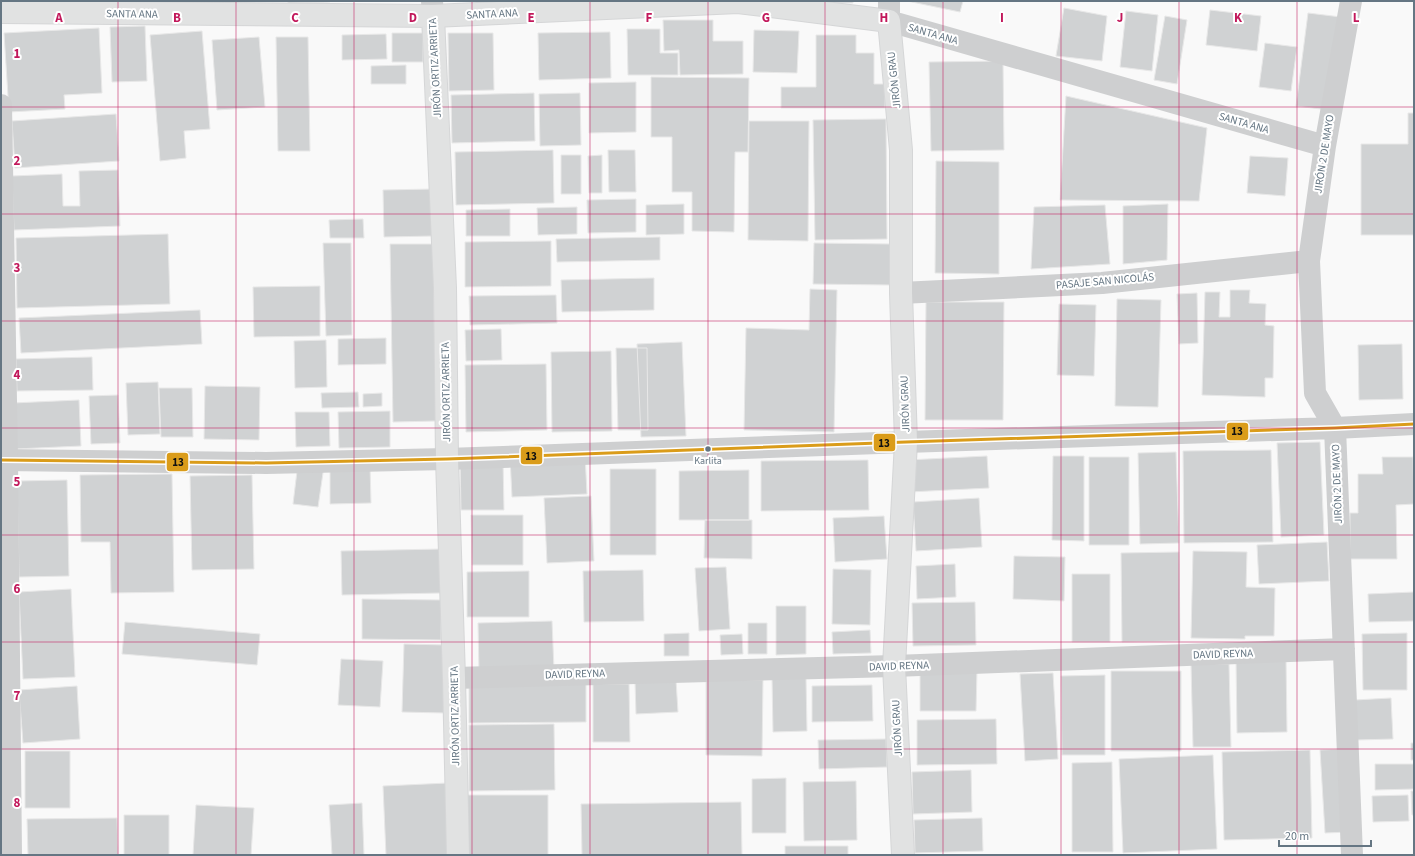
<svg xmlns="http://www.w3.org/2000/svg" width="1415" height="856" font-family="'Source Sans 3',sans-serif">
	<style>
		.building { fill: #d0d2d3; stroke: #e8e8e8 }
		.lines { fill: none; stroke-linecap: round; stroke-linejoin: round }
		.secondary-casing { stroke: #d5d6d7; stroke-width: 24 }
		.minor { stroke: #cecfd0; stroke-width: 22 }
		.tertiary { stroke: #cecfd0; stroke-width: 22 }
		.secondary { stroke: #e1e2e2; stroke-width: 22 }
		.bus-1-casing { stroke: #fff; stroke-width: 6 }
		.bus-1 { stroke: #da9c1a; stroke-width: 3 }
		.grid { fill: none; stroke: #c2185b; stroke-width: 1; stroke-opacity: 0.55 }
		.bus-dot { fill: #657683; stroke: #fff; stroke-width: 1.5 }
		.labels { text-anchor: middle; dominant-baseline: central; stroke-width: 4; stroke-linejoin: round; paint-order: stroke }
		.bus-label { font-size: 10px; fill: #657683; stroke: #fff }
		.street-label { font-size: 11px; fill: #657683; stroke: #fff }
		.grid-label { font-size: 13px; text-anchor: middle; font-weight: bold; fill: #c2185b; stroke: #fff; stroke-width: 4; stroke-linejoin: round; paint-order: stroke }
		.line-badge { stroke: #fff; stroke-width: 1.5 }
		.pale-badge-label { font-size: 11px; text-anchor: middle; font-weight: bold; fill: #111 }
	</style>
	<rect width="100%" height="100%" fill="#f9f9f9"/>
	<!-- building -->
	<path class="building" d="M288,1h42v1l-42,1z
		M805,1h48v2h-48z
		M907,1h56l-3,11z
		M1064,8l43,8 -5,45 -46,-5z
		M1210,10l51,6 -4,35 -51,-6z
		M1126,11l32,4 -6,56 -32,-4z
		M1308,13l33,4 -12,93 -33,-4z
		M1165,16l22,4 -10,64 -23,-4z
		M663,20h50v21h30v33l-63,1 -1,-25 -15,1z
		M145,26l2,55 -35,1 -2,-55z
		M99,28l3,65 -38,2 1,14 -56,3 -5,-79z
		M627,29h33v24h18v22h-50z
		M754,30l45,1 -2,42 -44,-1z
		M202,31l8,98 -26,2 2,27 -26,3 -10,-126z
		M610,32l1,46 -72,2 -1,-47z
		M392,33h31v29h-31z
		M448,33h45l1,57 -45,1z
		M386,34l1,25 -45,1v-25z
		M816,35h40v18h18v31h11v24h-104v-21h35z
		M259,37l6,70 -48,3 -5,-70z
		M276,37h32l2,114h-32z
		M1265,43l32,4 -6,44 -32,-4z
		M1003,61l1,89 -73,1 -2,-89z
		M406,65v19h-35v-18z
		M651,77l98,1 -1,74h-13l-1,80 -42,-1v-39h-20v-55h-21z
		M636,82v50l-47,1v-50z
		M534,93l1,48 -83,2 -1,-48z
		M580,93l1,52 -41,1 -1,-52z
		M1066,96l141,32 -8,73 -139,-1z
		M1408,113h6v122h-53v-91h47z
		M116,114l3,47 -104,7 -3,-47z
		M886,119l1,120 -72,1 -2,-120z
		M749,121h60l-1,120 -60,-1z
		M553,150l1,53 -98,2 -1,-53z
		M608,150h27l1,42h-27z
		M561,155h20v39h-20z
		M602,155v38h-13l-1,-37z
		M1250,156l38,2 -3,38 -38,-3z
		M936,161l63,1v112l-64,-1z
		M118,170l2,56 -106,4 -2,-54 50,-2 1,32h17l-1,-35z
		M433,189v47l-49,1 -1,-47z
		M636,199v33l-48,1 -1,-33z
		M684,204v30l-38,1v-30z
		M1168,204l-1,56 -44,4v-58z
		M1105,205l5,59 -79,5 3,-62z
		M577,207v27l-39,1 -1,-27z
		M510,209v27h-44v-26z
		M363,219l1,19h-34l-1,-18z
		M168,234l2,70 -153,4 -1,-70z
		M660,237v23l-103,2 -1,-23z
		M551,241v45l-86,1v-45z
		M323,243h28l1,92 -26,1z
		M814,243l76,1v41l-77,-1z
		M390,244h43l3,177 -43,1z
		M654,278v32l-92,2 -1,-32z
		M320,286v50l-66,1 -1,-50z
		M810,289l27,1 -3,142 -90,-2 2,-102 63,2z
		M1230,290h20l-1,13 17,1 -1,21 9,1 -1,52h-8v19l-63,-2 3,-103h15l-1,25h11z
		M1197,293l1,50 -19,1 -2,-50z
		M556,295l1,28 -87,2 -1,-29z
		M1117,299l44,1 -3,107 -43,-1z
		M926,302h78l-1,118h-78z
		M1059,304l37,1 -2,71 -37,-1z
		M200,310l2,34 -181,9 -2,-35z
		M501,329l1,31 -36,1 -1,-31z
		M386,338v26l-48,1v-26z
		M326,340l1,47 -32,1 -1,-47z
		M682,342l4,94 -45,1 -4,-93z
		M1402,344l1,55 -44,1 -1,-55z
		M616,348h31l1,82h-30z
		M611,351l1,80 -60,1 -1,-80z
		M92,357l1,33 -76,1 -1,-32z
		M546,364l1,66 -81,2 -1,-67z
		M158,382l2,52 -32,1 -2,-52z
		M205,386l55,1 -1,53 -55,-1z
		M159,388h33l1,49h-32z
		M358,392l1,15 -37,1 -1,-15z
		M382,393v13l-19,1v-13z
		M118,395l2,48 -29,1 -2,-48z
		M79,400l2,46 -66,3 -2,-46z
		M390,411v36l-51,1 -1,-36z
		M295,412h34l1,34 -34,1z
		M1320,442l4,93 -43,2 -4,-94z
		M1271,450l2,92 -89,1 -1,-92z
		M1176,452l3,91 -39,1 -2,-91z
		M585,454l2,40 -75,3 -2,-40z
		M987,456l2,32 -80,4 -2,-32z
		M1053,456h31v85l-32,-1z
		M1089,457h40v88h-40z
		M1382,457h31l1,47 -18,1 1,54h-47v-46h8v-39h25z
		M460,459h43l1,51h-43z
		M868,460l1,50 -108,1v-50z
		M298,463l26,3 -6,41 -25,-3z
		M370,466l1,37 -41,1v-37z
		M610,469h46v86h-46z
		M749,470v50h-70v-49z
		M172,474l2,118 -63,1 -1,-51h-29l-1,-67z
		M252,475l2,94 -62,1 -2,-94z
		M67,480l2,96 -50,1 -2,-96z
		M591,496l3,65 -47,2 -3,-65z
		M979,498l3,49 -66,4 -3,-49z
		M471,515h52v50h-51z
		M884,516l3,43 -52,3 -2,-44z
		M705,520h47v39l-48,-1z
		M1327,542l2,39 -70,3 -2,-39z
		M441,549v44l-99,2 -1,-44z
		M1193,551l54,1 -1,35 29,1 -1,48h-29v3l-54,-1z
		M1179,552l1,89 -58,1 -1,-89z
		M1014,556l51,1 -1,44 -51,-2z
		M955,564l1,33 -39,2 -1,-33z
		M726,567l4,62 -31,2 -4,-63z
		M833,569l38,1 -1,55 -38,-1z
		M643,570l1,51 -60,1 -1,-51z
		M529,571v46h-62v-45z
		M1072,574h38v68h-38z
		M71,589l4,88 -52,2 -4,-87z
		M1414,592v29l-45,1 -1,-28z
		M362,599l79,1v40l-79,-1z
		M975,602l1,43 -63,1 -1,-43z
		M776,606h30v48l-30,1z
		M552,621l2,49 -75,2 -1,-49z
		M125,622l135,12 -3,31 -135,-11z
		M748,623h19v31h-19z
		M870,630l1,23 -38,1 -1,-22z
		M689,633v23h-25v-22z
		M1407,633v57h-44l-1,-56z
		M742,634l1,20 -22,1 -1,-20z
		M404,644l42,1 -1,68 -43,-1z
		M1286,658l1,74 -50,1 -1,-74z
		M341,659l42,2 -3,46 -42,-2z
		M1191,664h38l2,83h-38z
		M920,670h57l-1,41h-56z
		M1111,671h70v80h-70z
		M1053,673l5,86 -33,2 -5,-87z
		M1105,675v80h-43l-1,-79z
		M772,678h34l1,53 -34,1z
		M586,680v42l-117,1v-42z
		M676,680l2,32 -42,2 -1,-32z
		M706,680h57l-1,76 -56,-1z
		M593,684h36l1,58h-37z
		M872,685l1,36 -61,1v-36z
		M77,686l3,53 -57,4 -4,-53z
		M1391,698l2,41 -37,1 -1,-40z
		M996,719l1,45 -80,1v-45z
		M554,724l1,66 -86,1v-66z
		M886,739l1,28 -68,2 -1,-29z
		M1411,743h3v17h-3z
		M1345,749l4,83 -24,1 -5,-83z
		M1310,750l2,88 -88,2 -2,-88z
		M25,751h45v57h-45z
		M1213,755l4,94 -94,4 -4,-94z
		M1112,762l1,90h-41v-89z
		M1375,764h39v25l-39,1z
		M971,770l1,42 -59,2 -1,-42z
		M786,778v55h-34v-54z
		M856,781l1,59 -53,1 -1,-59z
		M448,783l3,72h-65l-3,-69z
		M1411,791h3v24h-2z
		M466,795h82v60h-82z
		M1408,795l1,26 -36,1 -1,-26z
		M741,802l1,53h-160l-1,-51z
		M362,803l2,52h-32l-3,-50z
		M196,805l58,3 -3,47h-58z
		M124,815h45v40h-45z
		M117,818l1,37h-90l-1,-36z
		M982,818l1,33 -68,2 -1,-33z
		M785,846h63v9h-63z"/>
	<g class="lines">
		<!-- secondary casing -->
		<g class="secondary-casing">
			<path id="secondary" d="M1,12l432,4 305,-14 151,19 12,129v143l5,149 -12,224 9,189
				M433,16l12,272 2,171 7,219 4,177"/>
		</g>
		<!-- minor -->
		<path class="minor" d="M889,1v20l436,125
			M1351,1l-26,145 -16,115 6,132 20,35 17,427
			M901,293l201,-10 207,-22
			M1,460l265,3 181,-4 459,-17 429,-14 79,-4
			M454,678l440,-12 450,-17"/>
		<!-- tertiary -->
		<path class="tertiary" d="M432,1l1,15
			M1,105l6,355 4,395"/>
		<!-- secondary -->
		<use href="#secondary" class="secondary"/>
		<!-- bus-1 casing -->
		<g class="bus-1-casing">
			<path id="bus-1" d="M1,460l265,3 181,-4 459,-17 429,-14 79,-4"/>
		</g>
		<!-- bus-1 -->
		<use href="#bus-1" class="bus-1"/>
	</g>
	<!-- grid -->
	<path class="grid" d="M118,1v854M236,1v854M354,1v854M472,1v854M590,1v854M708,1v854M825,1v854M943,1v854M1061,1v854M1179,1v854M1297,1v854M1,107h1413M1,214h1413M1,321h1413M1,428h1413M1,535h1413M1,642h1413M1,749h1413"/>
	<!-- markers -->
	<circle class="bus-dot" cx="708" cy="449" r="3.5"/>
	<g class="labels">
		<!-- bus labels -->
		<g class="bus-label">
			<text x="708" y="461">Karlita</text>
		</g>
		<!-- street labels -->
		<g class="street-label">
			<text transform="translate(132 14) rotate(1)">SANTA ANA</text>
			<text transform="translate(492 14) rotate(-3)">SANTA ANA</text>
			<text transform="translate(933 34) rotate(16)">SANTA ANA</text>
			<text transform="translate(435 68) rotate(-93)">JIRÓN ORTIZ ARRIETA</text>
			<text transform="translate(894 80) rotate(-96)">JIRÓN GRAU</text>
			<text transform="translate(1244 123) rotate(16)">SANTA ANA</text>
			<text transform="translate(1324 154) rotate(-81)">JIRÓN 2 DE MAYO</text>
			<text transform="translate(1105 281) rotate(-5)">PASAJE SAN NICOLÁS</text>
			<text transform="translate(446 392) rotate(-91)">JIRÓN ORTIZ ARRIETA</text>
			<text transform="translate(905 404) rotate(-92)">JIRÓN GRAU</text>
			<text transform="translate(1337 484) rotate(-92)">JIRÓN 2 DE MAYO</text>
			<text transform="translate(1223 654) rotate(-2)">DAVID REYNA</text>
			<text transform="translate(899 666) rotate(-2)">DAVID REYNA</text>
			<text transform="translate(575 674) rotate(-2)">DAVID REYNA</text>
			<text transform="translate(455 716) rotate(-91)">JIRÓN ORTIZ ARRIETA</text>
			<text transform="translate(897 728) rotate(-93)">JIRÓN GRAU</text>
		</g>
	</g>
	<g class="grid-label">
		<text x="59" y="22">A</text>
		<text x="177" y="22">B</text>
		<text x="295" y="22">C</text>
		<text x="413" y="22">D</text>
		<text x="531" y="22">E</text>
		<text x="649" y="22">F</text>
		<text x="766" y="22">G</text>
		<text x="884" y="22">H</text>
		<text x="1002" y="22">I</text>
		<text x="1120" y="22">J</text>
		<text x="1238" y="22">K</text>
		<text x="1356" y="22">L</text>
		<text x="17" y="58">1</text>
		<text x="17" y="165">2</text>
		<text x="17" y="272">3</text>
		<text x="17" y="379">4</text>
		<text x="17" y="486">5</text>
		<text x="17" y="593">6</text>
		<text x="17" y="700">7</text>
		<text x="17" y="807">8</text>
	</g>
	<g class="line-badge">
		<rect x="1226" y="422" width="23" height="19" rx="4" fill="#da9c1a"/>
		<rect x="873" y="433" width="23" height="19" rx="4" fill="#da9c1a"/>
		<rect x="520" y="446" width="23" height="19" rx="4" fill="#da9c1a"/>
		<rect x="166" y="452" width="23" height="20" rx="4" fill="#da9c1a"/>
	</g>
	<g class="pale-badge-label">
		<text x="1237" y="435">13</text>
		<text x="884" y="447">13</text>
		<text x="531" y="460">13</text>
		<text x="178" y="466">13</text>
	</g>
	<!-- border -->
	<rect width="1415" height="856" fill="none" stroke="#657683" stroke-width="4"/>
	<!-- scale -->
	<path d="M1279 840v6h92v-6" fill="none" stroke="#657683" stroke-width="2"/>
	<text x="1285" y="840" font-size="12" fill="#657683" stroke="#ffffff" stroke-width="3" paint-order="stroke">20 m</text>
</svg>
